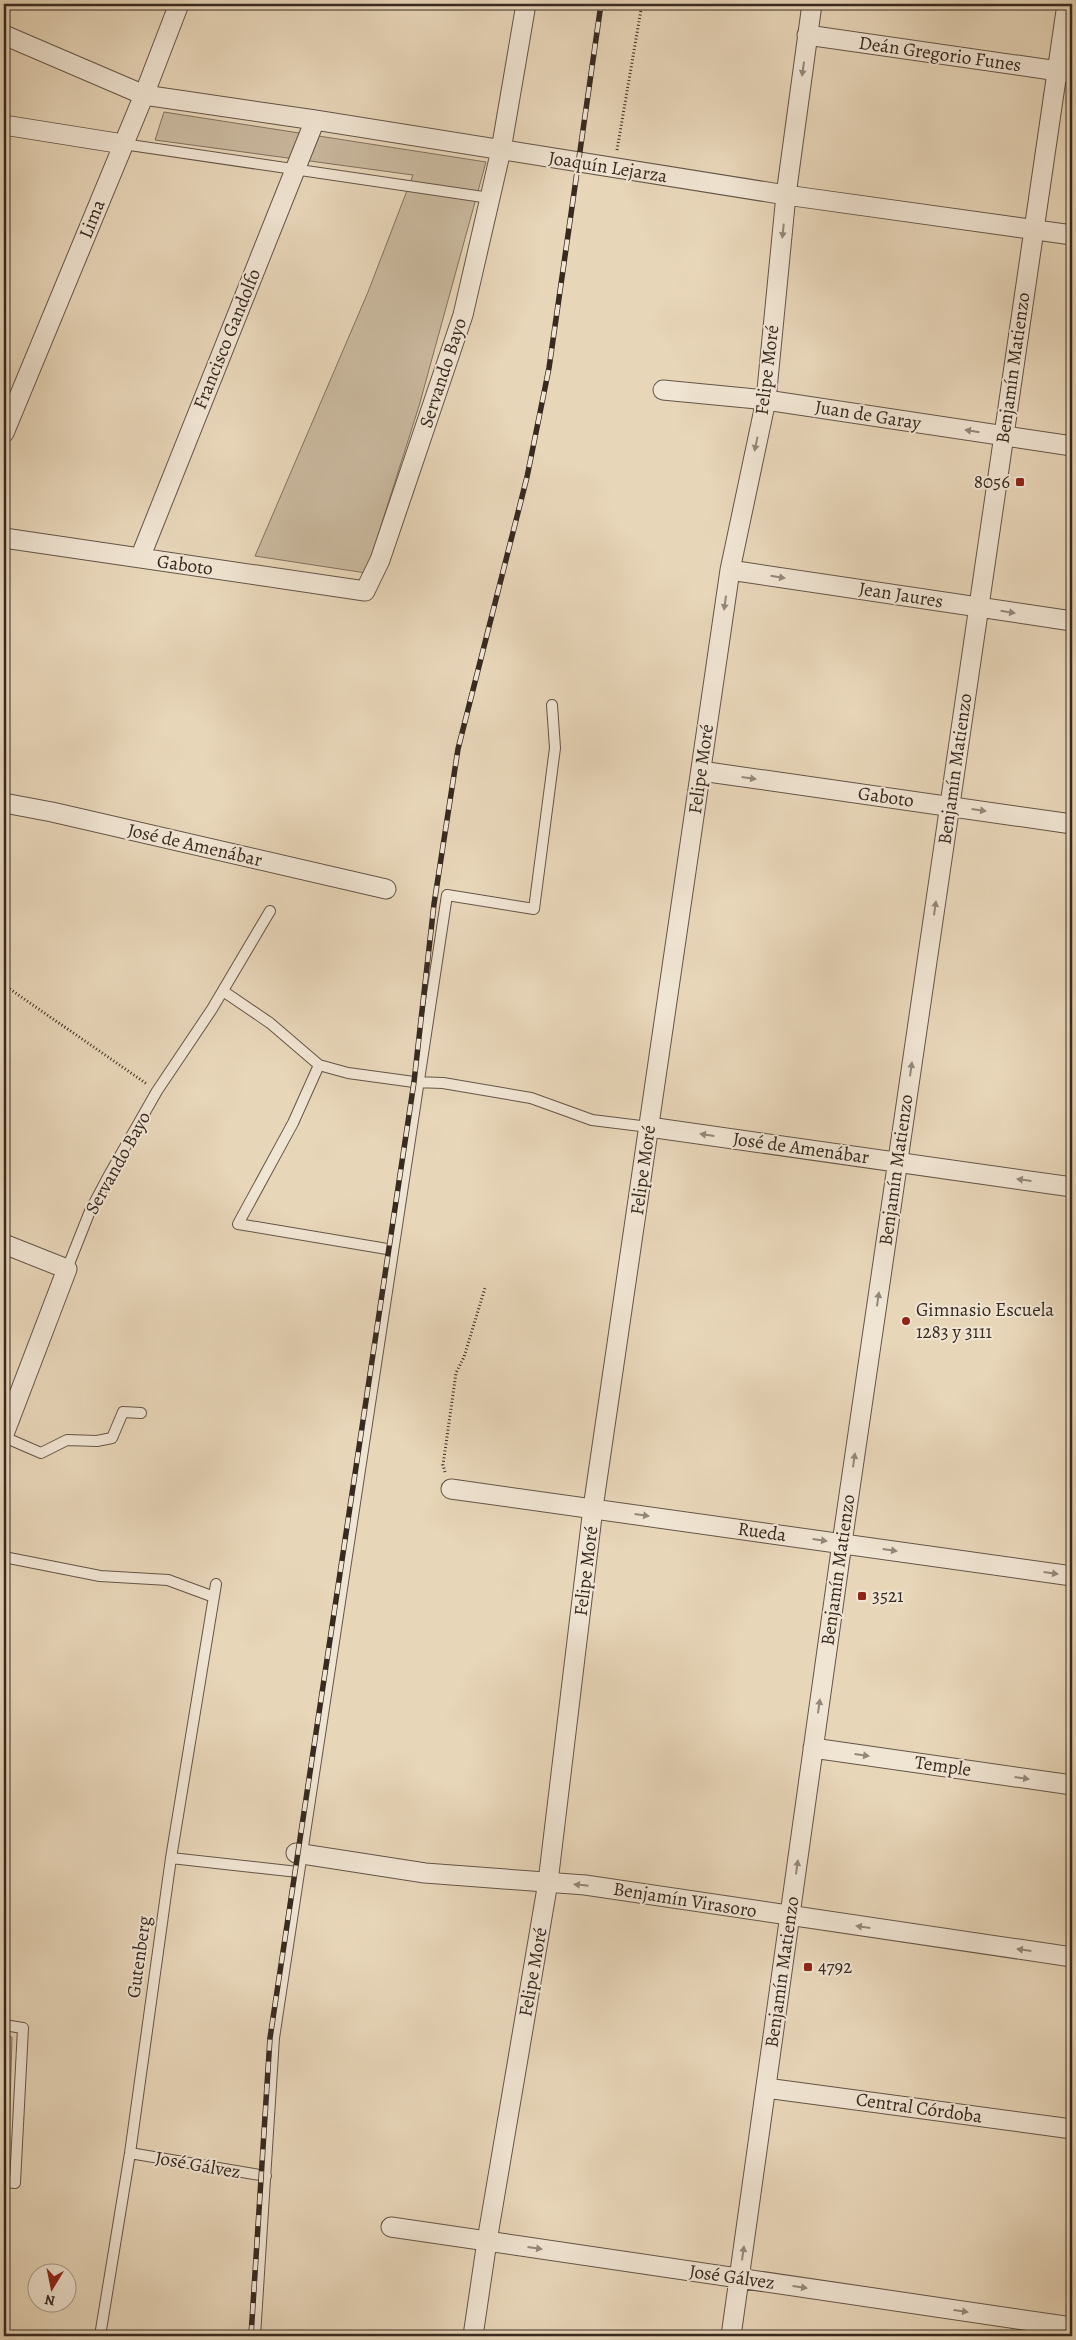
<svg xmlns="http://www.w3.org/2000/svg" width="1076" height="2340" font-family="Alegreya,serif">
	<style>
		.green { fill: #cab99f; stroke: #817260 }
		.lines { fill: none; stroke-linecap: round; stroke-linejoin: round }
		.lane-casing { stroke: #645547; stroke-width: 12 }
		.street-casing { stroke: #645547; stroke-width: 21 }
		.path { stroke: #382a21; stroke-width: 3; stroke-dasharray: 1 2.5; stroke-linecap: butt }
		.lane { stroke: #f0e4d2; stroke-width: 10 }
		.street { stroke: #f0e4d2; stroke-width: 19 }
		.rail-casing { stroke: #382a21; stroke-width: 5.5 }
		.rail { stroke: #f0e4d2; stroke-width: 4; stroke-dasharray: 11; stroke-linecap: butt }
		.oneway { fill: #94877a }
		.poi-dot { fill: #8f2418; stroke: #f0e4d2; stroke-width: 2 }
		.labels { text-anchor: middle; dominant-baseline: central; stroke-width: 4; stroke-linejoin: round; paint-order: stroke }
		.street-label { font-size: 19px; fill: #382a21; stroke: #f0e4d2 }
		.poi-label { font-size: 19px; fill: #382a21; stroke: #f0e4d2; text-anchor: start }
	</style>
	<rect width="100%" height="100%" fill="#e8d6b9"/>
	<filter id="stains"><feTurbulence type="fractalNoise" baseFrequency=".004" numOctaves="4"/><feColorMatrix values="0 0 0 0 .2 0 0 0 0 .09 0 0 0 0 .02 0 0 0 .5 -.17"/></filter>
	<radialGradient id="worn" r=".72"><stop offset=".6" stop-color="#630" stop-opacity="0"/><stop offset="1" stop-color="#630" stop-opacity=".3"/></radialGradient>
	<!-- green -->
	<path class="green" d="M164,112l322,50 -67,244 -53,167 -111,-17 113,-264 45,-117 -258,-35z
		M4,2037h8l-4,137h-4z"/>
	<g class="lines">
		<!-- lane casing -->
		<g class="lane-casing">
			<path id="lane" d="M123,144l367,54
				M223,991l47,32 49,42 29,8 66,9 29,1 88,15 61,22 57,7
				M319,1065l-26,58 -55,101 155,26
				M67,1269l23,-58 18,-34 49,-86 55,-82 58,-98
				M4,1437l37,16 26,-13 30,1 15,-3 11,-26 18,1
				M4,1557l96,19 68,4 46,17
				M171,1858l127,14
				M4,2025l19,3 -8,155 -11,-1
				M130,2153l136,23
				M100,2336l30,-183 41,-295 45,-274
				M255,2336l19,-298 173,-1143 87,14 21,-161 -3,-43"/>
		</g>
		<!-- street casing -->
		<g class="street-casing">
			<path id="street" d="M4,35l140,60 171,25 471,75 286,40
				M807,35l265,38
				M4,125l119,19
				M663,390l103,10 306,46
				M4,433l140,-338 35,-91
				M4,538l361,53 15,-31 83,-245 38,-165 25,-146
				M140,558l175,-438
				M730,570l342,51
				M701,771l371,53
				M4,803l48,9 334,77
				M649,1127l423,60
				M4,1244l63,25 -63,165
				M451,1489l621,87
				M813,1748l259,37
				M296,1853l129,20 160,12 487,72
				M766,2088l306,41
				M391,2227l681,100
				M473,2336l14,-95 61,-359 45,-374 137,-938 36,-170 20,-205 26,-191
				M731,2336l111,-793 225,-1539"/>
		</g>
		<!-- path -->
		<path class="path" d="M617,150l25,-146
			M4,985l143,99
			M445,1472l-2,-7 13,-92 8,-16 21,-69"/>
		<!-- lane -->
		<use href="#lane" class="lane"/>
		<!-- street -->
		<use href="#street" class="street"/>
		<!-- rail casing -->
		<g class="rail-casing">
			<path id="rail" d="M251,2336l19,-298 144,-956 20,-178 24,-155 69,-272 22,-109 52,-364"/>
		</g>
		<!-- rail -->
		<use href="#rail" class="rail"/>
	</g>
	<!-- one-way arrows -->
	<defs><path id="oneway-solid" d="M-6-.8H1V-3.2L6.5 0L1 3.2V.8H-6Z" transform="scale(1.25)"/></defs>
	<g class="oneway">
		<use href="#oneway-solid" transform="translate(803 69) rotate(98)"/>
		<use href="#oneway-solid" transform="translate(783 231) rotate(96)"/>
		<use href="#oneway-solid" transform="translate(972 431) rotate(-171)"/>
		<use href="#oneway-solid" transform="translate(756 444) rotate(102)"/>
		<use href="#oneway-solid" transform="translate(778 577) rotate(9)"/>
		<use href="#oneway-solid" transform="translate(725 603) rotate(98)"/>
		<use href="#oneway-solid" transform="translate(1008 612) rotate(9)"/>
		<use href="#oneway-solid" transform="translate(749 778) rotate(8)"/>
		<use href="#oneway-solid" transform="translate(979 810) rotate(8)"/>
		<use href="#oneway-solid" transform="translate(935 908) rotate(-82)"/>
		<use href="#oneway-solid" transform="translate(911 1069) rotate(-82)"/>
		<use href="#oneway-solid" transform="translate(707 1135) rotate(-172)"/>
		<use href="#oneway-solid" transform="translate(1024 1180) rotate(-172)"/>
		<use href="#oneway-solid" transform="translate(878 1299) rotate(-82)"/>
		<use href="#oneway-solid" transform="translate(854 1460) rotate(-82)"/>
		<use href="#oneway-solid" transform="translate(642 1515) rotate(8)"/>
		<use href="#oneway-solid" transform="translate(820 1540) rotate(8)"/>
		<use href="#oneway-solid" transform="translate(890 1550) rotate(8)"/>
		<use href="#oneway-solid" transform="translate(1051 1573) rotate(8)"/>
		<use href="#oneway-solid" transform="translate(819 1706) rotate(-82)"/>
		<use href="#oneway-solid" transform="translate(862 1755) rotate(8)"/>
		<use href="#oneway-solid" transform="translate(1022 1778) rotate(8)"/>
		<use href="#oneway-solid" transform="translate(797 1867) rotate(-82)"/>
		<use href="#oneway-solid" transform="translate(581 1885) rotate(-174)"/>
		<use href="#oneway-solid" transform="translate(863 1927) rotate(-172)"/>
		<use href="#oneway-solid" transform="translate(1024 1950) rotate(-172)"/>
		<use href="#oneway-solid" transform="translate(535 2248) rotate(8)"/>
		<use href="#oneway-solid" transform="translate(743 2253) rotate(-82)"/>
		<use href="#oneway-solid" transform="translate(800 2287) rotate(8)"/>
		<use href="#oneway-solid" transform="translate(961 2311) rotate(8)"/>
	</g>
	<!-- markers -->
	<g class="poi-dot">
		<rect x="1015" y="477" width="10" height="10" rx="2.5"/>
		<circle cx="906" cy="1321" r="5"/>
		<rect x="857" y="1591" width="10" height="10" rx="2.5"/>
		<rect x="803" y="1962" width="10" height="10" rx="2.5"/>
	</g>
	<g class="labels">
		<!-- street labels -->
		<g class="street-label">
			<text transform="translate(940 54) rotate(8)">Deán Gregorio Funes</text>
			<text transform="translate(608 167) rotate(9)">Joaquín Lejarza</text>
			<text transform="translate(92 219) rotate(-68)">Lima</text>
			<text transform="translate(227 339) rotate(-68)">Francisco Gandolfo</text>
			<text transform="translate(1013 368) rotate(-82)">Benjamín Matienzo</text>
			<text transform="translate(767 370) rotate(-83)">Felipe Moré</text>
			<text transform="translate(443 373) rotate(-72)">Servando Bayo</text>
			<text transform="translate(868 415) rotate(9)">Juan de Garay</text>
			<text transform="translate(185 565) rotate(8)">Gaboto</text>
			<text transform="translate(901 595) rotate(9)">Jean Jaures</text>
			<text transform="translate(701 769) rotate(-82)">Felipe Moré</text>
			<text transform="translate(955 769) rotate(-82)">Benjamín Matienzo</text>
			<text transform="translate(886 797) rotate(8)">Gaboto</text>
			<text transform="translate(195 845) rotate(13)">José de Amenábar</text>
			<text transform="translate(801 1148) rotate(8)">José de Amenábar</text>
			<text transform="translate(118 1163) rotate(-61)">Servando Bayo</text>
			<text transform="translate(643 1170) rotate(-82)">Felipe Moré</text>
			<text transform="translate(896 1170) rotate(-82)">Benjamín Matienzo</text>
			<text transform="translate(762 1532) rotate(8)">Rueda</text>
			<text transform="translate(838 1570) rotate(-82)">Benjamín Matienzo</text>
			<text transform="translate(586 1571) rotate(-83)">Felipe Moré</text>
			<text transform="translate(943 1766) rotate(8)">Temple</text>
			<text transform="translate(685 1900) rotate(9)">Benjamín Virasoro</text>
			<text transform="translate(139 1957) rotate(-82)">Gutenberg</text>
			<text transform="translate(533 1972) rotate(-80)">Felipe Moré</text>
			<text transform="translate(782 1972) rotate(-82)">Benjamín Matienzo</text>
			<text transform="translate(919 2108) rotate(8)">Central Córdoba</text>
			<text transform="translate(198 2165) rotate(10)">José Gálvez</text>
			<text transform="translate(732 2277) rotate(8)">José Gálvez</text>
		</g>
		<!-- poi labels -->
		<g class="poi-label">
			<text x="1010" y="482" text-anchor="end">8056</text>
			<text x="916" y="1310">Gimnasio Escuela<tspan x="916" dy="22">1283 y 3111</tspan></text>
			<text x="872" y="1596">3521</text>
			<text x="818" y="1967">4792</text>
		</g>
	</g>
	<!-- margin -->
	<rect width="1076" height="2340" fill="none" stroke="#e8d6b9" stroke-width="20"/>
	<rect x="5" y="5" width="1066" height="2330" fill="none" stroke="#382a21" stroke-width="2.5"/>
	<rect x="10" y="10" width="1056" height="2320" fill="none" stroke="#382a21"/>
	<!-- north arrow -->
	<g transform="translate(52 2288) rotate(190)"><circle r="24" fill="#f0e4d2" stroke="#a69a8b"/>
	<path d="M0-4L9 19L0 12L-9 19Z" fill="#8f2418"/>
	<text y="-8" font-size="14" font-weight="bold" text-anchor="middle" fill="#382a21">N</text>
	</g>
	<rect width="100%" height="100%" filter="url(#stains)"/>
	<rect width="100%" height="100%" fill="url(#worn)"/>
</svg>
